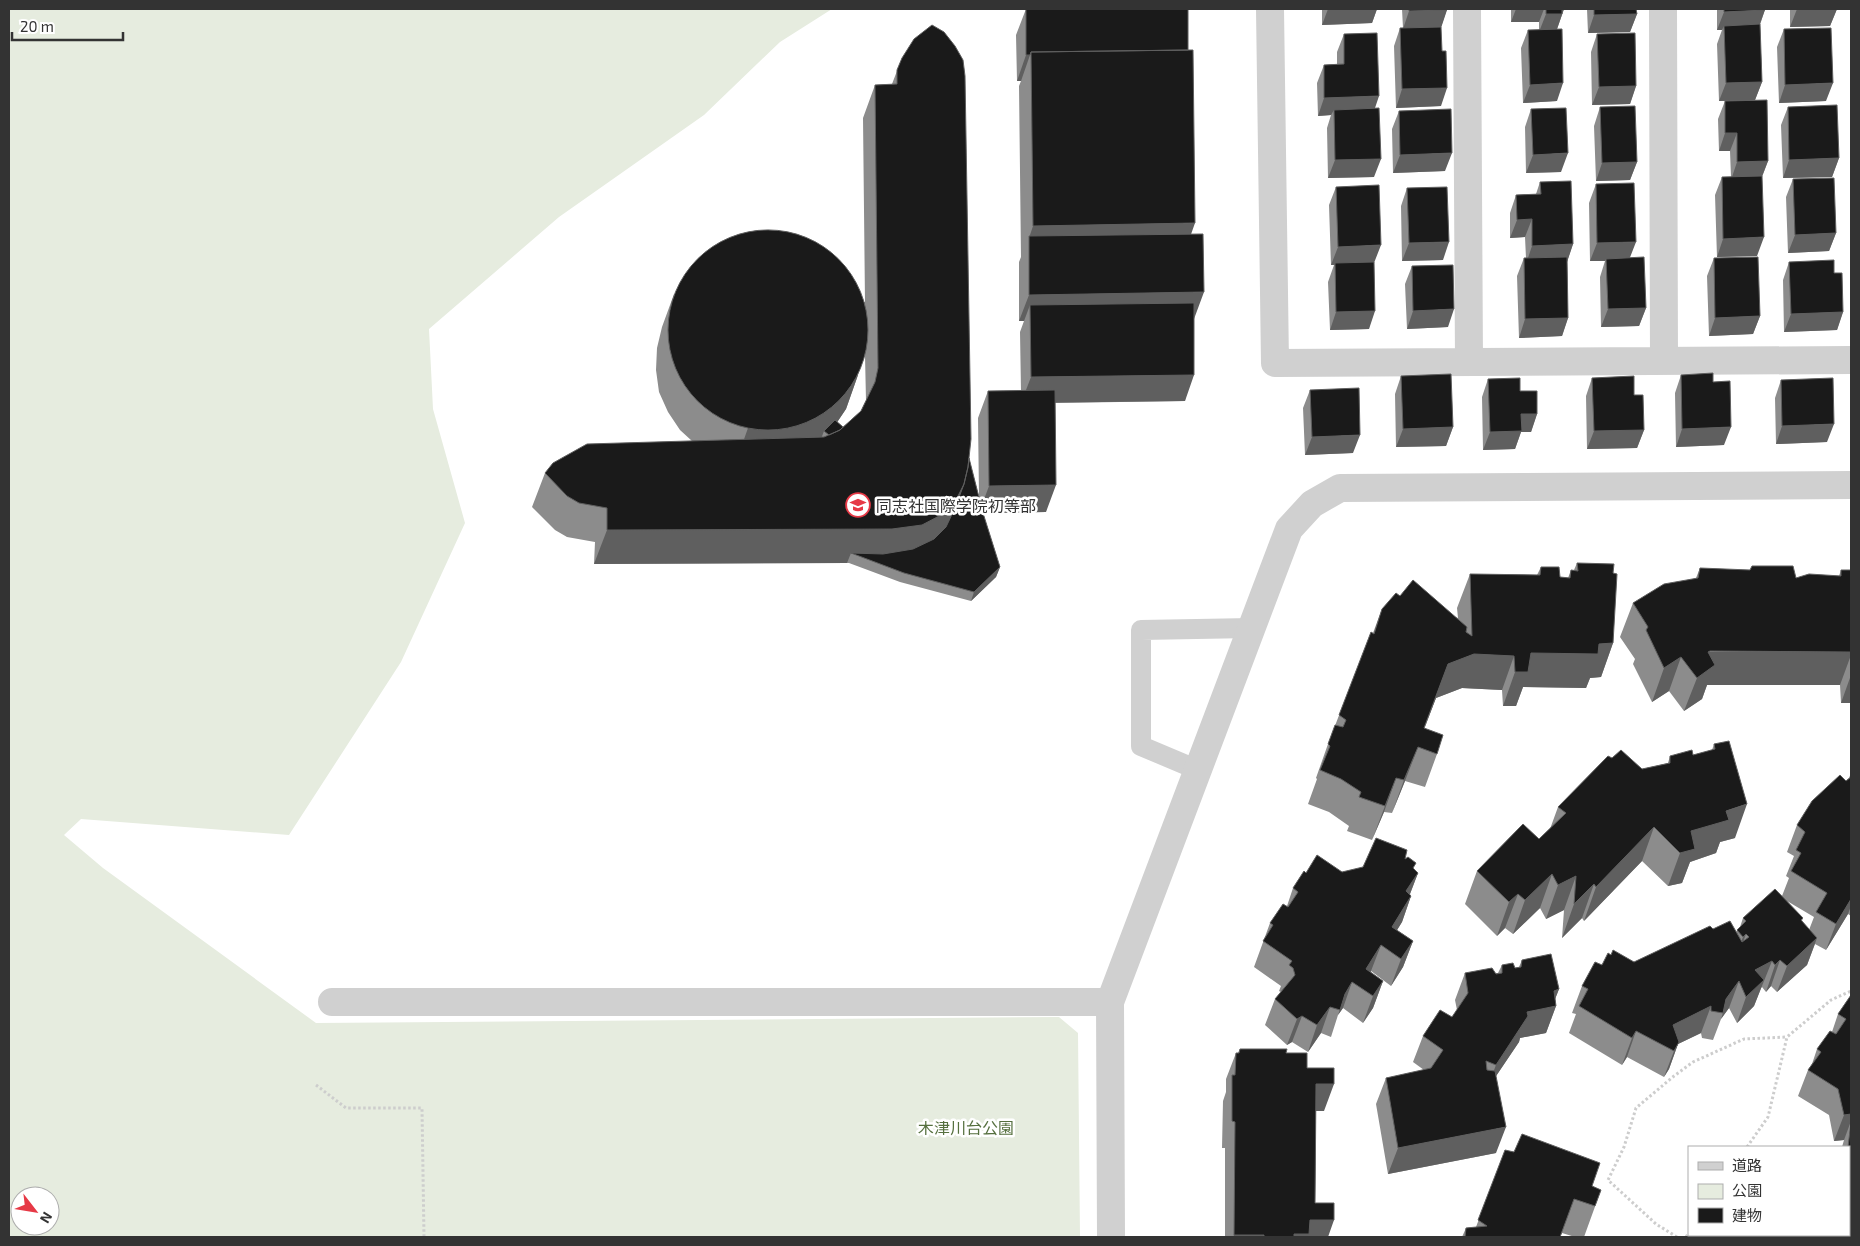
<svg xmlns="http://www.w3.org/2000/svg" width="1860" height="1246" font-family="'Exo 2','Noto Sans JP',sans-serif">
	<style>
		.green { fill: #e6ecdf; fill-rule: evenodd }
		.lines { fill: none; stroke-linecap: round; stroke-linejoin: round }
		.path { stroke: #cdcdcd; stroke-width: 3; stroke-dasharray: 2.5 2.5; stroke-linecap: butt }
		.lane { stroke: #d0d0d0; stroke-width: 20 }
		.street { stroke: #d0d0d0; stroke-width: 28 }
		.wall { fill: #8c8c8c; fill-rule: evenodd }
		.shaded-wall { fill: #5f5f5f }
		.building { fill: #1a1a1a; stroke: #5f5f5f }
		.labels { text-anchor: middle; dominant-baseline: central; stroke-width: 5; stroke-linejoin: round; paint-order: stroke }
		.poi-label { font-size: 16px; fill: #333; stroke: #fff; text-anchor: start }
		.park-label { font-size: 16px; fill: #56703f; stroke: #fff }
	</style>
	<rect width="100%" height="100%" fill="#fff"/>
	<!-- green -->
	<path class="green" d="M9,9h823l-52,33 -76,73 -145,102 -130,112 4,80 32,114 -64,139 -112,173 -208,-16 -17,16 39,33 213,155 743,-6 19,16 2,204h-1071zM20,1196h30v30h-30z"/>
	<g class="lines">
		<!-- path -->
		<path class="path" d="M316,1085l30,23h76l2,129
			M1747,1147l21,-30 19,-80 44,-37 20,-9
			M1763,1235l4,2
			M1677,1237l-21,-13 -48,-44 16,-33 12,-39 38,-32 19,-14 51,-23 43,-2
			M1686,1237l3,-4"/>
		<!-- lane -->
		<path class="lane" d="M1198,770l-57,-24v-116l111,-2"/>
		<!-- street -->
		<path class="street" d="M1270,9l5,354 576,-3
			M1467,9l2,353
			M1663,9l1,352
			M332,1002h778
			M1111,1237l-1,-235 179,-473 23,-25 28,-16 511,-3"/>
	</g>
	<!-- wall -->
	<path class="wall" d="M1026,9l165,225 3,85 -9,82 -130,2 -9,109 -63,1 17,54 -4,10 -25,24 -71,-19 -51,-19 -255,1 1,-22 -28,-5 -12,-7 -23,-23 13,-34 147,-32 -12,-11 -12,-18 -9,-20 -3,-22 1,-22 5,-21 12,-33 191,8 -2,-184 12,-33 17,-1 10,-26 67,400 10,39 -1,-79 10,-27h33l-1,-59 4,-11h-5v-59l2,-5 -2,-171 2,-5h-4l-1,-46zM865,355l1,46 -5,10 -18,16 -6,-5 9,-13z
		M1322,9h55l-5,14 -50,2z
		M1402,9h45l-6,18v79l-45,2 -2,-62 6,-18h3z
		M1511,9h53l-7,20v72l-34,2 -2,-55 7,-18h11v-8h-28z
		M1587,9h49l1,5 -7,18 -42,1z
		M1717,9h48l-5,16 2,57 -7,18 -36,1 -2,-57 5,-14h-5z
		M1790,9h47l-7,17 -40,1z
		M1784,29l42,72 -47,2 -2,-56z
		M1344,34l30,74v69l-46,1 -1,-50 4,-13 -13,1 -1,-33 7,-18 13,-1v-12z
		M1597,34l39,52 -6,18 -38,1 -1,-53z
		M1725,101l43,60 -6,16 -5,79 -40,1 -2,-62 7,-18h9l-1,-26h-11l-1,-32z
		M1600,107l37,55 -7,18 -34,1 -2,-55z
		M1788,107l51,51 -7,19 -49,1 -2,-53z
		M1531,109l30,63 -35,1 -1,-46z
		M1399,111l46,60 -52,2 -1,-44z
		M1793,179l43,54 -7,18 -41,2 -2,-56z
		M1540,182l33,62 -6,18 1,56 -6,18 -43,2 -2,-62 7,-18h2l-1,-21 -15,1v-25l6,-18 20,-1z
		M1596,184l34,74 16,50 -7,18 -38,1 -1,-50 5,-16h-15l-1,-58z
		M1336,187l38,76 -5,66 -39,1 -2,-48 6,-17h-3l-2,-60z
		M1407,188l36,72 -41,1 -1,-55z
		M1714,258l46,58 -7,18 -44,2 -2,-60z
		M1789,262l45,11 9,39 -6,18 -53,2 -1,-52z
		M1412,266l36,61 -41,2 -2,-45z
		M1681,375l32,7 11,63 -48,2 -1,-54z
		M1401,376l52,51 -7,19 -50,1 -1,-53z
		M1592,378l42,17 10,35 -7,18 -50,1 -1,-53z
		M1488,379l32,12 17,23 -6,18h-10l-6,17 -32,1 -1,-53z
		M1781,380l46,62 -51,2 -1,-46z
		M1310,390l43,63 -48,2 -2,-47z
		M1577,563l36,10v70l-12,34 -11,1 -4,10 -63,-1 -7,19h-13l-1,-16 -40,-2 -26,10 -12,30 13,26 -12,33 -20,-6 -13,32 -8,-1 -12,28 -25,-9 2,-5 -20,-14 -21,-8 9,-25 -1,-1 12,-34 43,-112 2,1 9,-24 18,-13 58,22 -1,-10 13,-34 67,1 4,-8 19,10 8,1 3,-8h3z
		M1700,568l96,10 43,-2 2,-6h10v133h-10l-1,-18h-133l-5,14 -18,12 -15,-20 -17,11 -19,-38 2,-5 -15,-22 13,-34 63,-25z
		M1714,744l21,94 -15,4 -4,11 -26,9 -8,21 -14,3 -26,-25 -58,60 -2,-3 -20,20 2,-28 -18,9 -6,-11 -27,26 -8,-6 -8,8 -32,-32 12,-33 62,-32 11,-10 8,-22 54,-49 30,11 26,-6 2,-7 23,-1 19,-5z
		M1851,773v143l-3,-2 -22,36 -11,-6 -8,21 -30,27 -6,-6 -5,6 -4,-5 -1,1 -7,18 -17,17 -8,-15 -8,11 -8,21 -11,-2 -1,-5 -23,11 -9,25 -5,8 -37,-20 -5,8 -53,-32 7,-19 -4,-1 10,-27 29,-31 23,7 79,-33 23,3 4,-5 3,-9 39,-22 7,-18 -3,-2 8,-20 -7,-4 10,-27 52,-47zM1787,901l27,16 -5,13 -7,-9 1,-3z
		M1405,859l13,14 -8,21 1,2 -9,26 -5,8 16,11 -10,26 -12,19 -20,-15v1l12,9 -10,27 -10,15 -20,-15 -5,7 -7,22 -10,-4 -13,19 -16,-10 -5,3 -22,-20 10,-26 6,-7 -2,-1 2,-5 -27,-19 16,-44 17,-17 6,-18 13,-15 36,-1z
		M1522,960l37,29 -4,10 1,7 -10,27 -26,5 -1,4 -23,34v77l-108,21 -12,-70 10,-26 38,-8 -11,-8 10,-26 29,-19 5,-7 -2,-10 10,-27h33l4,-8 13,3 4,-1z
		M1851,995v194h-2v-42h-7l2,-7 -10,1 -5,-26 -31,-19 10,-26 4,-6 5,-15 15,-17 6,-18z
		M1240,1049l46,4 21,15 17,43h-8l-1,92 13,34h-103v-89h-3l1,-47 3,-9v-13l10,-26h2z
		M1505,1150l96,40 -17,47h-9l-13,-4 -2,4h-98l4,-9 10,-1z
		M1849,1196l2,2v39h-29l-4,-2h31z"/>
	<!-- shaded-wall -->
	<path class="shaded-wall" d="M1328,9h49l-5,14 -50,2z
		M1516,9h28l-5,13h-28z
		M1558,9h6l-8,23h-17l7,-18z
		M1797,9h40l-7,17 -40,1z
		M1447,10l-6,18 -38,1 6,-18z
		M1765,10l-7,19 -34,-3 -2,4h-5l7,-18z
		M1637,14l-7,18 -42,1 6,-18z
		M1026,55h4l-9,26h-4z
		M1762,82l-7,18 -36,1 7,-18z
		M1563,83l-6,18 -34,2 7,-18z
		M1833,83l-7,18 -47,2 6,-18z
		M1636,86l-6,18 -38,1 7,-18z
		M1447,88l-6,18 -45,2 6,-19z
		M1379,96l-6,18 -39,-4 -3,5 -13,1 6,-18z
		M1725,133h12l-7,18h-11z
		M1452,153l-7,18 -52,2 7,-18z
		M1568,153l-7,19 -35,1 7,-18z
		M1839,158l-7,19 -49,1 6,-18z
		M1381,159l-7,18 -46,1 7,-18z
		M1768,161l-7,18 -30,1 6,-18z
		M1637,162l-7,18 -34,1 6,-18z
		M1532,219l-7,18 -15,1 7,-18z
		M1195,223l-12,34 -154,-19 4,-12z
		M1836,233l-7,18 -41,2 7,-18z
		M1764,237l-7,19 -40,1 6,-18z
		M1449,242l-6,18 -41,1 7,-18z
		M1636,242l-7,18 -23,-1 -1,2h-15l7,-18z
		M1573,244l-6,18 -41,2 6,-18z
		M1381,245l-7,18 -43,2 7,-18z
		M1204,292l-10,27 -164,-14 -6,16h-5l10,-26z
		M1646,308l-7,18 -38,1 7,-18z
		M1454,309l-6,18 -41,2 6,-18z
		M1375,311l-6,18 -39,1 6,-18z
		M1843,312l-6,18 -53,2 7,-18z
		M1760,316l-7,18 -44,2 6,-18z
		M1568,318l-6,18 -43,2 6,-19z
		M858,375l-12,34 -12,18 -10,4 -3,8 -85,23 12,-34z
		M1194,375l-9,26 -164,2 10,-26z
		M1521,414h16l-6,18h-10l-6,17 -32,1 7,-18z
		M1834,424l-7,18 -51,2 6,-18z
		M1453,427l-7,19 -50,1 7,-18z
		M1731,427l-7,18 -48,2 6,-18z
		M1644,430l-7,18 -50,1 7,-18z
		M1360,435l-7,18 -48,2 7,-18z
		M964,484l-12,33 -9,19 -33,23 -59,-6 -4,10h2l-255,1 13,-34z
		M1056,485l-10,27 -67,1 10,-27z
		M1000,567l-4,10 -25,24 3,-9z
		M1613,643l-12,34 -11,1 -4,10 -63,-1 -7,19h-13l12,-34 16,-19 68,-9z
		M1708,652h143v3l-11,30h-133l-5,14 -18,12 13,-33z
		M1474,654l40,2 -12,34 -40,-2 -26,10 -24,63 36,-97z
		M1681,657l-12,34 -17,11 12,-34z
		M1851,675v28h-10z
		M1418,747l-13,34 -13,32 12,-33z
		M1396,778l-12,34 -12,28 13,-34z
		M1747,804l-12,34 -15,4 -4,11 -26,9 -8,21 -14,3 12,-33 11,-22 35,-20z
		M1654,827l-12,34 -58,60 12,-34z
		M1418,873l-10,26 -2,-8z
		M1552,874l-12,34 -27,26 12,-34z
		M1576,876l-12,34 -18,9 12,-34z
		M1594,884l-12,34 -20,20 12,-34z
		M1518,894l-13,34 -8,8 12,-34z
		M1411,896l-9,26 -16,26 6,-21z
		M1851,899v7l-3,8 -22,36 10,-26z
		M1746,934l-10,27 -3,2 10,-26z
		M1817,938l-10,27 -30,27 10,-26z
		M1413,941l-10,26 -12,19 10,-27z
		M1381,945l-10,26 -10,17 5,-19z
		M1780,960l-9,26 -5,6 9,-27z
		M1772,961l-18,45 -17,17 9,-26 3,-3 -4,2 10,-26z
		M1383,981l-10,27 -10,15 10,-27z
		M1739,981l-10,27 -8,11 2,-6 3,-14z
		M1352,982l-9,26 -5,7 7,-21z
		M1559,989l-7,18 4,-1 -10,27 -26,5 -1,4 -33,49 10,-26 31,-53 27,-21z
		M1711,1006l-10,27 -23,11 -9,25 -5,8 10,-26 -1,-26z
		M1330,1007l-9,26 -13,19 9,-27z
		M1302,1016l-10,26 -5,3 10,-26z
		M1636,1031l-9,26 -5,8 10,-27z
		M1316,1084h18l-10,27h-18z
		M1851,1114v7l-7,19 -10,1 10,-26z
		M1506,1127l-10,26 -108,21 10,-26z
		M1850,1162h1v27h-2v-24z
		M1310,1220h24l-6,17h-35l1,-3z
		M1234,1235h30l-1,2h-30z"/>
	<!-- building -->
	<path class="building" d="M1026,9h162v41l-157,2 -1,3h-4z
		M1409,9h38v1l-38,1z
		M1546,9h16v5h-16z
		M1594,9h42l1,5 -43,1z
		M1724,9h41v1l-41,2z
		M1760,24l2,58 -36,1 -2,-57z
		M932,25l12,7 11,14 8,14 2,16 6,363 -3,28 -4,17 -9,18 -12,12 -21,11 -30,4 -285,1v-22l-28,-5 -12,-7 -22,-23 8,-10 34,-19 237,-7 16,-7 21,-19 14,-29 3,-14 -3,-283 22,-1v-14l5,-12 12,-19z
		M1441,27l1,24h4l1,37 -45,1 -2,-61z
		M1831,28l2,55 -48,2 -1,-56z
		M1562,29l1,54 -33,2 -2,-55z
		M1377,33l2,63 -55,2v-33l20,-1v-30z
		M1635,33l1,53 -37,1 -2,-53z
		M1193,50l2,173 -162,3 -2,-174z
		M1767,100l1,61 -31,1v-29h-12v-32z
		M1837,105l2,53 -50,2 -1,-53z
		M1635,106l2,56 -35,1 -2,-56z
		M1379,108l2,51 -46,1 -1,-50z
		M1566,108l2,45 -35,2 -2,-46z
		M1451,109l1,44 -52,2 -1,-44z
		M1762,176l2,61 -41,2 -1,-62z
		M1834,178l2,55 -41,2 -2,-56z
		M1571,181l2,63 -41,2v-27l-15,1 -1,-25 25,-1 -1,-12z
		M1634,183l2,59 -39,1 -1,-59z
		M1379,185l2,60 -43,2 -2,-60z
		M1447,187l2,55 -40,1 -2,-55z
		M668 330a100 100 0 1 1 200 0a100 100 0 1 1-200 0Z
		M1203,234l1,58 -175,3v-59z
		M1567,257l1,61 -43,1 -1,-61z
		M1644,257l2,51 -38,1 -2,-50z
		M1758,257l2,59 -45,2 -1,-60z
		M1834,260v13h8l1,39 -52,2 -2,-52z
		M1374,262l1,49 -39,1 -1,-49z
		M1453,265l1,44 -41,2 -1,-45z
		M1194,303v72l-163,2 -1,-72z
		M1713,373v9l17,-1 1,46 -49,2 -1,-54z
		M1451,374l2,53 -50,2 -2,-53z
		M1634,376v19h9l1,35 -50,1 -2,-53z
		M1520,378v13h17v23h-16l1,17 -32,1 -2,-53z
		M1833,378l1,46 -52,2 -1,-46z
		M1359,388l1,47 -48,2 -2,-47z
		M1055,390l1,95 -67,1 -1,-95z
		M835,420l8,7 -3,3 -11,5 -5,-4z
		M969,458l14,55 17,54 -26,25 -70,-19 -53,-20 32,1 30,-5 21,-10 12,-12 9,-19 9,-24 4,-17z
		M1577,563l37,1 -1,9 4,1 -4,69 -14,1 -1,10 -67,-1 -3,19h-13l-1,-16 -40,-2 -26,10 -24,64 19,7 -6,19 -19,-7 -14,33 -8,-2 -11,28 -26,-9 2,-5 -20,-13 -21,-9 10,-24 -2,-2 7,-19 8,2 3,-7 -7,-5 32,-83 3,2 8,-25 14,-16 4,3 13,-16 54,47 -1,5 6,4 -2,-62 70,1 1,-8h18l1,10 10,1 1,-8 7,1z
		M1752,566h41l3,12 13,-4 32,2v-6h10v82l-141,-1 -2,1 7,13 -18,13 -16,-21 -17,11 -18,-38 2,-3 -15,-24 31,-19 34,-6 2,-10 50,2z
		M1729,741l18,63 -21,7 3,9 -38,11 4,18 -15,4 -26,-26 -58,60 -2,-3 -20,20 2,-28 -18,9 -6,-11 -27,26 -7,-6 -9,8 -32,-31 46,-47 16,15 27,-26 -8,-6 50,-51 4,2 9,-8 21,19 28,-6v-7l22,-6 1,5 22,-6 -1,-5z
		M1840,775l6,6 5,-4v122l-15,25 -20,-12 11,-19 -36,-22 10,-18 -5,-3 9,-18 -8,-7 15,-24z
		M1376,838l31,12 -2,9 3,-2 8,6 -3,5 5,5 -12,18 5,5 -19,31 21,14 -12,18 -20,-14 -15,24 17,12 -10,15 -21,-14 -7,12 -5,16 -10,-3 -13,18 -15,-9 -5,3 -22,-20 20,-24 -2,-7 -4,-3 3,-4 -29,-20 10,-16 -3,-2 13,-19 5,3 10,-15 -5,-4 11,-17 2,2 11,-18 25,17 21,-5z
		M1775,889l28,29 -2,2 16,18 -30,28 -7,-6 -5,5 -3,-4 -17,9 9,10 -18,17 -7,-16 -13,18 -3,14 -12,-2v-5l-38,19 6,17 -5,9 -38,-20 -4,7 -53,-32 9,-17 -6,-3 13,-24 7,3 6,-12 3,2 2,-5 21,12 76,-36 3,3 17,-8 12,21 7,-5 -3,-3 -3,3 -6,-7 9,-9 -3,-3z
		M1551,954l8,35 -5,2 2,15 -29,6 1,4 -32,49 -10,-4 1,9 8,1 11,56 -108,21 -12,-70 45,-10 12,-18 -20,-14 17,-26 12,7 16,-24 -3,-20 27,-5 4,6 6,-1v-8l11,-2 2,5 6,-1 1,-7z
		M1851,995v119l-7,1 -6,-26 -30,-19 13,-18 -4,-3 13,-18 6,3 10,-15 -8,-5z
		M1240,1049h47l-1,4h21v15h27v16h-18l-1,119h19v17h-24l-1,14h-15v3h-30v-2h-30l1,-113 -3,-1v-46h3l1,-22h3z
		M1851,1122v35l-2,-1v-9h-1z
		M1522,1134l78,29 -8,23 9,4 -6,16 -21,-7 -14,38h-95l1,-9 21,-2 -9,-6 27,-70 9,2z
		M1849,1196l2,2v36l-2,-2z
		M1719,1235h30l4,2h-35z"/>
	<!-- icons -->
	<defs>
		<g id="school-ring" transform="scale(1.25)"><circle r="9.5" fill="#fff" stroke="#e63946" stroke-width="1.5"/><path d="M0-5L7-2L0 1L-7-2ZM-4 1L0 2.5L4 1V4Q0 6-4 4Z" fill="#e63946"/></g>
	</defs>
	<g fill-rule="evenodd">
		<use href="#school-ring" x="858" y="505"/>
	</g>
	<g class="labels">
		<!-- poi labels -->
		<g class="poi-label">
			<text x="876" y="505">同志社国際学院初等部</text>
		</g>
		<!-- park labels -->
		<g class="park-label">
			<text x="966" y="1127">木津川台公園</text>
		</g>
	</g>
	<!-- border -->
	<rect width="1860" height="1246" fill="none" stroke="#333333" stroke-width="20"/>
	<!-- legend -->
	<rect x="1688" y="1146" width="162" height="90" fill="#ffffff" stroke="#adadad"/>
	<rect x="1698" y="1162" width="25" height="8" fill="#d0d0d0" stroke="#adadad"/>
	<text x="1732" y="1171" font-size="15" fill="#333333">道路</text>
	<rect x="1698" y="1184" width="25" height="15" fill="#e6ecdf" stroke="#adadad"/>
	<text x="1732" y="1196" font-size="15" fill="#333333">公園</text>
	<rect x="1698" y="1208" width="25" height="15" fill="#1a1a1a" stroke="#adadad"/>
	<text x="1732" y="1221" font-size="15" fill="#333333">建物</text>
	<!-- north arrow -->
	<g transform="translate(35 1211) rotate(121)"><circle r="24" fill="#ffffff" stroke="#adadad"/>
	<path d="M0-4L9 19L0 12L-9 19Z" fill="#e63946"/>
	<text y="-8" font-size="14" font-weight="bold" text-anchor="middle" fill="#333333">N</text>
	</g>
	<!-- scale -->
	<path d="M12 32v8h111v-8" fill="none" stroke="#333333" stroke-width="2.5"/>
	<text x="20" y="32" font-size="15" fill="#333333" stroke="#ffffff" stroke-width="4" paint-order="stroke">20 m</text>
</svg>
